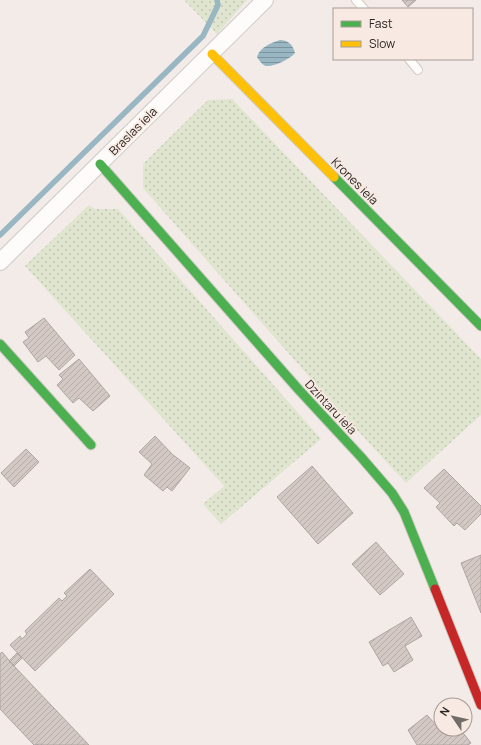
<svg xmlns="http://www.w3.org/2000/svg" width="481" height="745" font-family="Manrope,sans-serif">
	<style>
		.grass { fill: url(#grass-dots) }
		.water { fill: url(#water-rules) }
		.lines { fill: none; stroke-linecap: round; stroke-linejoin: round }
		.stream { stroke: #99b6c3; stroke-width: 5.5 }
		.building { fill: url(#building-hatch); stroke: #aca6a3 }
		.lane-casing { stroke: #cfc9c5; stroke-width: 10 }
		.street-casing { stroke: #cfc9c5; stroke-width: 18 }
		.fast-casing { stroke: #cfc9c5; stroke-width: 11 }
		.slow-casing { stroke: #cfc9c5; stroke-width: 11 }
		.jam-casing { stroke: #cfc9c5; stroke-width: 11 }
		.lane { stroke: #fdfcfb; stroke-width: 8 }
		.street { stroke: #fdfcfb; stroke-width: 16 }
		.fast { stroke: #4caf50; stroke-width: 9 }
		.slow { stroke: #ffc107; stroke-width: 9 }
		.jam { stroke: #c62828; stroke-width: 9 }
		.labels { text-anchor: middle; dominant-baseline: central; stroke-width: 3.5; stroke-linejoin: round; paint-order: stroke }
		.street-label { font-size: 12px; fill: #2c2724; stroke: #f8eae2 }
	</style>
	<defs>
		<pattern id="grass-dots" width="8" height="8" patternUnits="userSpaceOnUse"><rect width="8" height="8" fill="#dfe5ce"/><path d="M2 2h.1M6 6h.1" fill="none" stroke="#c0c4b1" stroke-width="1.8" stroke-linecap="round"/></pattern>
		<pattern id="water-rules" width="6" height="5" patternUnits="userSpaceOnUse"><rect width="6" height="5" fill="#99b6c3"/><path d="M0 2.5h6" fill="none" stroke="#7d949e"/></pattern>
		<pattern id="building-hatch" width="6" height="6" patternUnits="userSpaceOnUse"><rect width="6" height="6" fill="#d4c8c4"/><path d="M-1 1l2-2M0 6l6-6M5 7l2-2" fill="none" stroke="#b6aca8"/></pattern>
	</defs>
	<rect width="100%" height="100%" fill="#f3ebe7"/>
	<!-- grass -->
	<path class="grass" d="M184,0h63l-30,34z
		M232,99l249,260v56l-75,68 -63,-68 -200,-227v-24l65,-64z
		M89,205l6,4h23l203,230 -100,85 -18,-20 21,-18 -199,-220z"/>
	<!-- water -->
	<path class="water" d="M280,40c8,0 13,5 15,13 -5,6 -21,14 -29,13 -4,-1 -7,-6 -9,-9 3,-10 14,-14 23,-17z"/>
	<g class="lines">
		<!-- stream -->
		<path class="stream" d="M0,235l203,-199 15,-31 -1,-5"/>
	</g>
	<!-- building -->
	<path class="building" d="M402,0h14l-8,7z
		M44,318l31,37 -16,15 -13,-14 -8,6 -15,-20 6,-4 -4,-6z
		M79,359l31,37 -17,15 -14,-13 -6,5 -16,-18 6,-6 -4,-4z
		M155,436l17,18 18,14 -18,23 -5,-4 -4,4 -19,-16 8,-11 -13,-12z
		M26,449l13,13 -25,25 -13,-14z
		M312,466l41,47 -35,31 -41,-47z
		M444,469l37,37v8l-16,16 -8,-7 -3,3 -18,-19 4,-4 -16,-15z
		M376,542l28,32 -24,21 -28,-31z
		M481,555v58l-20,-50z
		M90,569l24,25 -79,77 -25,-26 10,-9 2,3 5,-5 -2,-3 34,-33 3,3 5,-5 -3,-3z
		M411,617l11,19 -17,10 8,14 -19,12 -6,-9 -5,3 -14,-24z
		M2,652l12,14 75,79h-48v-1l-7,1 -34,-36v-55z
		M17,653l5,5 -8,8 -5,-5z
		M427,715l9,10 5,-1v5h9l3,3 7,-3 11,14 -3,2h-51l-9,-15z"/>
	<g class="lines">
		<!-- lane casing -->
		<g class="lane-casing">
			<path id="lane" d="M356,0l8,9
				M409,59l9,11"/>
		</g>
		<!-- street casing -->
		<g class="street-casing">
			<path id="street" d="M0,262l265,-262"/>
		</g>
		<!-- fast casing -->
		<g class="fast-casing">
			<path id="fast" d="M100,164l199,226 62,67 31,36 12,19 31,77
				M334,177l147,149
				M0,344l91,101"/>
		</g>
		<!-- slow casing -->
		<g class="slow-casing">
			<path id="slow" d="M212,54l122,123"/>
		</g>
		<!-- jam casing -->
		<g class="jam-casing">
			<path id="jam" d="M435,589l46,116"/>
		</g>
		<!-- lane -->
		<use href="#lane" class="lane"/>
		<!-- street -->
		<use href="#street" class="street"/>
		<!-- fast -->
		<use href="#fast" class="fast"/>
		<!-- slow -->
		<use href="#slow" class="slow"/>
		<!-- jam -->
		<use href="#jam" class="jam"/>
	</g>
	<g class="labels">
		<!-- street labels -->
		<g class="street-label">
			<text transform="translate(133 131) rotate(-45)">Braslas iela</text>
			<text transform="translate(355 181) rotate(45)">Krones iela</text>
			<text transform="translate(331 407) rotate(47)">Dzintaru iela</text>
		</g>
	</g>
	<!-- legend -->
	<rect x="333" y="8" width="140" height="52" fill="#f8eae2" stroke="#a69c96"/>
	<rect x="341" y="21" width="20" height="6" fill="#4caf50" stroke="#a69c96"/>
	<text x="369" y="28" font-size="12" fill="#2c2724">Fast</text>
	<rect x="341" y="41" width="20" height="6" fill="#ffc107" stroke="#a69c96"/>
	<text x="369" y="48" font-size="12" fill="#2c2724">Slow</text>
	<!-- north arrow -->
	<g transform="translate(453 717) rotate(304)"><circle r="19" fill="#f8eae2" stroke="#a69c96"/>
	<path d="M0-3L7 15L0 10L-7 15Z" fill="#726c68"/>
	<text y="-6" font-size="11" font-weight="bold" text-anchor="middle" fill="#2c2724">N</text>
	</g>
</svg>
